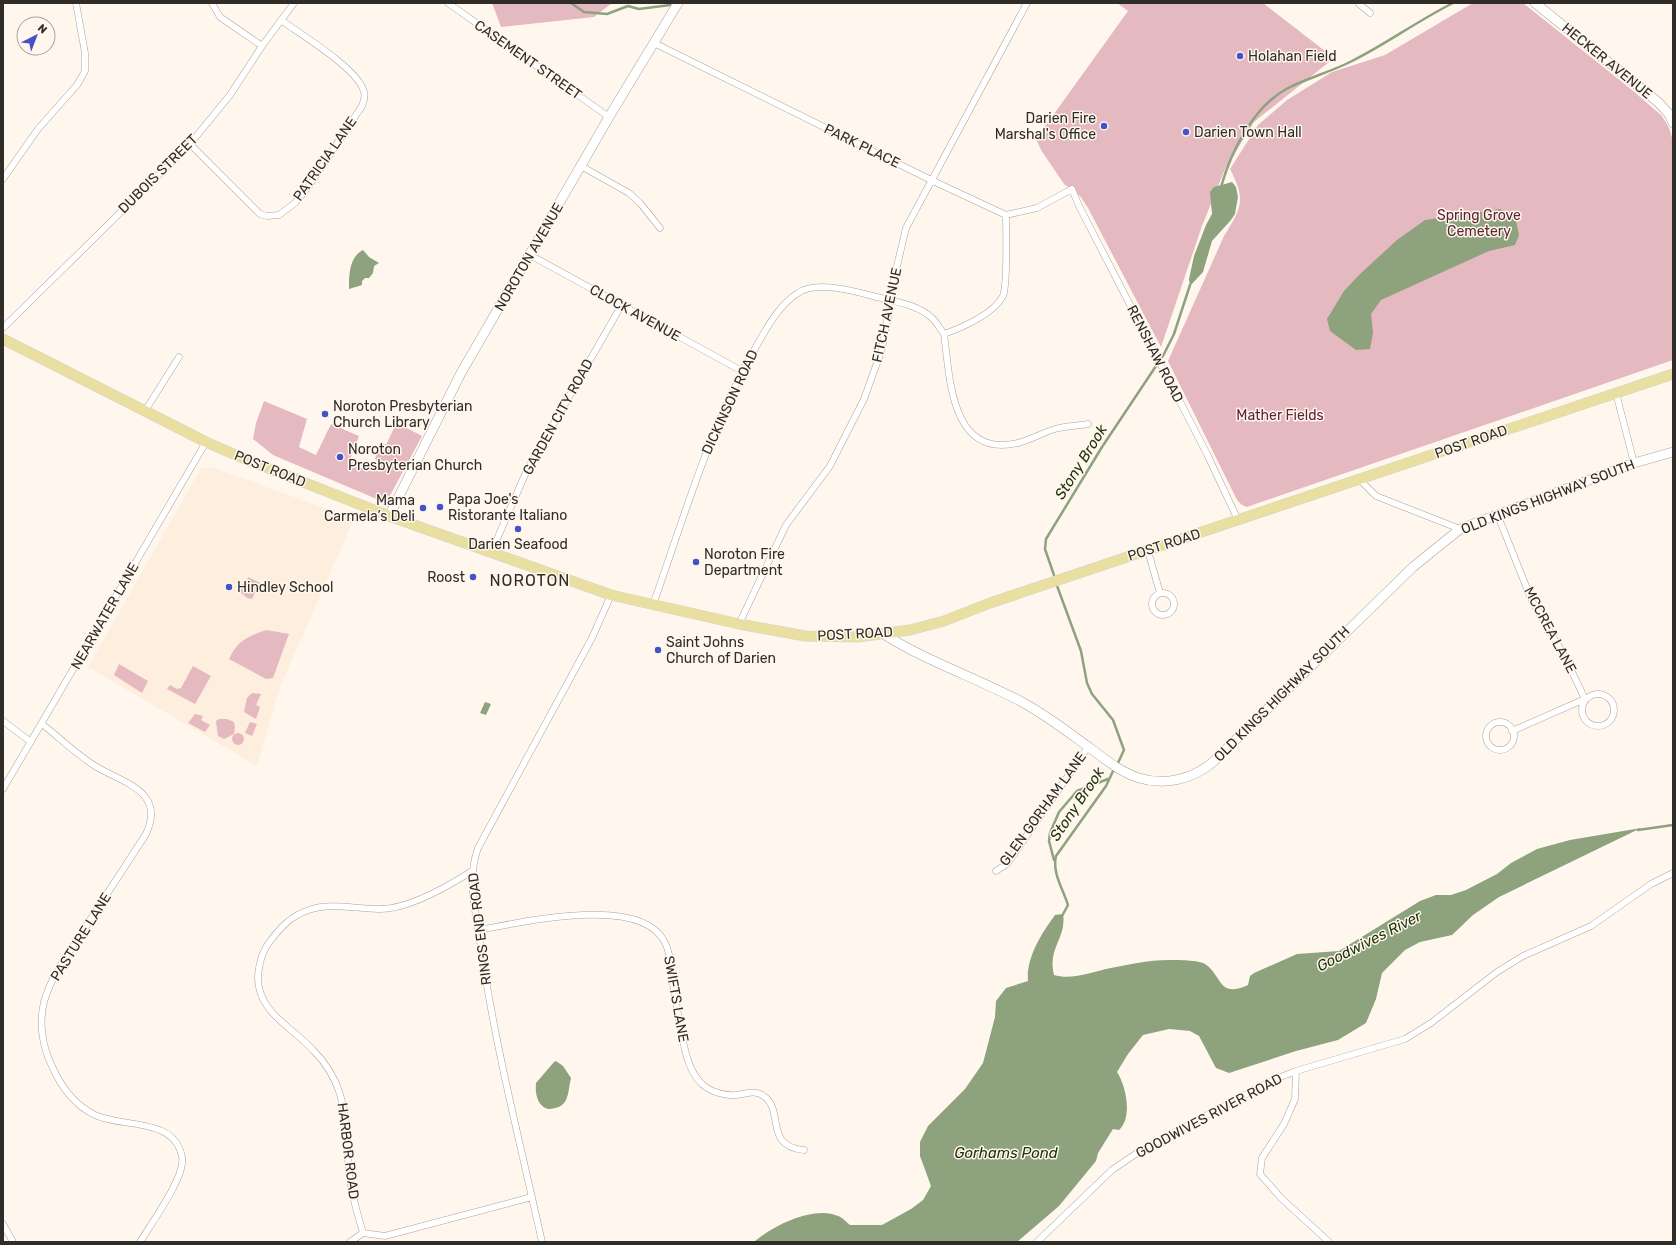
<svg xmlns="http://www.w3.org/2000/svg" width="1676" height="1245" font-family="Rubik,sans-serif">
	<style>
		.built { fill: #feeede }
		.green { fill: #e4b9c0 }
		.water { fill: #8da27d }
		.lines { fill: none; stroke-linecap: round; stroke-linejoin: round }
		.stream { stroke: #8da27d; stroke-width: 2.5 }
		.street-casing { stroke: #aca298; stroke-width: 7 }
		.secondary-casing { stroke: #aca298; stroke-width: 10 }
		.primary-casing { stroke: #d6d5d4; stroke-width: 11 }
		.street { stroke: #fff; stroke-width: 6 }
		.secondary { stroke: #fff; stroke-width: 9 }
		.primary { stroke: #e8dfa1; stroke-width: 10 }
		.poi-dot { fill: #4551c6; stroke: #fff7ee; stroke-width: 1.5 }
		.labels { text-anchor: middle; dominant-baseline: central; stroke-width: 3; stroke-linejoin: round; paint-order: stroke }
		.poi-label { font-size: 14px; fill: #302c28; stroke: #fff7ee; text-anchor: start }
		.street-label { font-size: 14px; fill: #302c28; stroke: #fff7ee }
		.park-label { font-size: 14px; fill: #5e2432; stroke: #fff7ee }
		.water-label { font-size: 15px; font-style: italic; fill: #1d3208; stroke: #fff7ee }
		.quarter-label { font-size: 16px; letter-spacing: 1px; fill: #302c28; stroke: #fff7ee }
	</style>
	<rect width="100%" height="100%" fill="#fff7ee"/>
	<!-- built -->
	<path class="built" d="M212,467l142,52 -74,168 -23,79 -169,-99 113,-199z"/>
	<!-- green -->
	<path class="green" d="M492,3h120l-18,14 -93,10z
		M1117,3h146l71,55 -80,64 -29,47 -23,57 -41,121 -73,-139 -8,-12 -16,-12 -23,-34 -5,-11 92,-128z
		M1473,3h50l109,87 30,26 7,12 4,13v219l-426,147 -5,-2 -5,-5 -69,-139 56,-125c18,-29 22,-36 6,-67l28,-44 29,-25 45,-28 53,-17z
		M264,401l43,18 -8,28 17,8 15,-31 28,12 -8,21 2,7 15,7 7,-4 2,-6 -2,-3 7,-15 4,2 8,-17 5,-4 23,12 -36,67 -113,-48 -20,-16 3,-16z
		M248,577l12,6 -8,16 -5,-1 -9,-8 2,-5 6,-2z
		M266,630l23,4 -16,44 -7,1 -37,-20c9,-19 18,-22 37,-29z
		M119,664l29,17 -6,12 -28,-18z
		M193,666l18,10 -16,28 -28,-15 3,-4 7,4 4,-1z
		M252,693l9,1 -5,11 4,2 -4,12 -12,-7 3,-14z
		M195,714l8,2 -2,4 9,5 -5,7 -17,-9z
		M219,719h8l7,3 1,5 -1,7 -10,5 -6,-3 -2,-15z
		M250,722l7,2 -5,12 -7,-3z
		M232 739a6 6 0 1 1 12 0a6 6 0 1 1-12 0Z"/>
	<!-- water -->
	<path class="water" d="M1232,182l4,5 2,10 -3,17 -4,6 -19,21 -9,31 -13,14 -1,-7 5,-23 12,-31 6,-11 -2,-22 4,-5z
		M1500,209l15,7 4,19 -4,10 -26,6 -108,49 -10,14 2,19 -3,16 -14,1 -26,-19 -3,-12 17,-28 16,-17 37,-34 28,-20z
		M363,250l6,7 10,6 -5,3 -1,7 -4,5h-4l-3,3v4l-13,4c0,-14 0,-32 14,-39z
		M485,702l6,2 -5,11 -6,-2z
		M1641,828l-142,69 -26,18 -21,20 -32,7 -15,8 -23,23 -6,26 -10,24 -28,17 -42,11 -67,22 -13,-5 -17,-32 -9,-5 -21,-2 -26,6 -15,19 -11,18c9,14 16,45 2,58l-6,-1 -15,24 -2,8 -37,45 -42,36h-263c18,-16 60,-37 84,-26 4,1 8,6 12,9h32l29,-16 12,-9 8,-14 -11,-30v-14l8,-16 37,-37 18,-26 12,-46 1,-16 10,-13 22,-7c-2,-23 13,-47 27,-66l8,-1c4,24 -16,34 -9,61 16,5 36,-2 52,-6 20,-4 42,-9 63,-9 8,0 30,0 36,4 17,11 13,35 43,21l2,-9 4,-3 43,-19 42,-3 81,-50 16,-6h15l15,-5 31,-16 14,-11 26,-14 33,-9z
		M556,1061l7,5 8,12c-4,17 -1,30 -23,31 -11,-3 -13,-16 -12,-26l18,-21z"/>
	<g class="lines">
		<!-- stream -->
		<path class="stream" d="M571,3l13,9 23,2 21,-8 11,3 31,-4
			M1221,187c10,-36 33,-81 67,-99 20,-10 42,-16 62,-26 35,-17 67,-41 103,-59
			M1055,578l-10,-29 1,-10 56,-92 62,-93 10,-20 16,-49
			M1056,583l25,68 6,32 5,11 21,26 11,30 -7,15
			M1638,830l35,-5
			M1054,860l-5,-19 1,-8 9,-21 18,-21 31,-12
			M1062,916l6,-11c-5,-16 -16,-32 -12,-49l50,-70 8,-17"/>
		<!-- street casing -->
		<g class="street-casing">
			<path id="street" d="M212,3l8,14 42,29
				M448,3l161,114
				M1358,3l12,10
				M654,43l277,137 75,35 31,-7 35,-19 7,17 128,248 31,66
				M190,144l70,70 7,2 12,-1 16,-12 14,-17 53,-80c2,-6 4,-11 1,-17 -8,-22 -63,-55 -82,-69
				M581,166l48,27 11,10 20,25
				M3,179l35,-50 39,-44 8,-14v-18l-9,-50
				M1006,215c0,17 2,68 -3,81 -9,18 -42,32 -59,38 6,45 7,125 74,109 12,-3 24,-10 37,-14 10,-3 22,-3 33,-5
				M530,255l212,116
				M3,328l187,-184 40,-49 32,-49 32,-43
				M1616,393l18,70
				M145,411l34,-54
				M1360,480l16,16 84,33
				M1498,516l34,85 32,54 21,44 -73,32
				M1148,551l12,42
				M491,553l36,-83 94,-164
				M1152 604a11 11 0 1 1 22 0a11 11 0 1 1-22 0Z
				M653,605c31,-88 57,-179 104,-260 11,-19 22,-40 41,-52 17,-12 52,-3 71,2 21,6 48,8 64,24 4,4 7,10 11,15
				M739,624l47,-99 44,-59 34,-67 18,-50 6,-33 1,-16 17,-72 121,-225
				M1582 710a16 16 0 1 1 32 0a16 16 0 1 1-32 0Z
				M3,721l28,21
				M1486 736a14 14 0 1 1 28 0a14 14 0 1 1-28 0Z
				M42,724c18,14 34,30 53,42 28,17 71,25 51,68 -21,32 -42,65 -63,97 -14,22 -32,45 -39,71 -5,20 -2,43 7,62 9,21 23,41 44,51 27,13 80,2 87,42 4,19 -31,67 -42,85
				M3,789l203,-347
				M996,871l11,-7 81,-117
				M478,930c43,-7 167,-38 188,15 4,8 4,18 5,27 3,18 6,36 9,54 4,19 7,44 22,58 8,8 24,12 34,11 11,-1 19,-6 29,2 19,15 -1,49 39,53
				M1296,1071l-1,28 -11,25 -22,34 -2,16 21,24 48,44
				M3,1224l10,18
				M363,1233c-7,-24 -14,-48 -15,-74 -1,-23 -1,-43 -8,-65 -5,-16 -15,-32 -27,-44 -22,-24 -56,-38 -55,-74 1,-12 3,-22 10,-32 11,-15 22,-28 41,-34 21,-8 47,-1 69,-1 30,1 69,-22 94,-38
				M350,1242l13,-9 22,3 147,-39
				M542,1242c-22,-100 -48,-200 -62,-301 -5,-31 -13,-63 -2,-93l114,-210 19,-43
				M1037,1242l75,-72 31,-21 130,-69 23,-9 109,-32 26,-16 66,-51 26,-16 68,-30 60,-42 22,-11"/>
		</g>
		<!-- secondary casing -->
		<g class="secondary-casing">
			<path id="secondary" d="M1535,3l123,99 11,12 4,9
				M389,516l72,-143 148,-256 69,-114
				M885,635c43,27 92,43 137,67 24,13 46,30 68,46 15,11 30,24 49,30 26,8 54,1 74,-16l200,-195 47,-38 174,-66 39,-11"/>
		</g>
		<!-- primary casing -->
		<g class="primary-casing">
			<path id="primary" d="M3,339l203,103 34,15 149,59 222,79 128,29 66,12 53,1 52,-7 34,-9 46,-18 683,-229"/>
		</g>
		<!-- street -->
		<use href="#street" class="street"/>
		<!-- secondary -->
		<use href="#secondary" class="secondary"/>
		<!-- primary -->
		<use href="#primary" class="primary"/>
	</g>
	<!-- markers -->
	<g class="poi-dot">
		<circle cx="1240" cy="56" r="4"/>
		<circle cx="1104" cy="126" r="4"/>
		<circle cx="1186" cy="132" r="4"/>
		<circle cx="325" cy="414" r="4"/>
		<circle cx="340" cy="457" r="4"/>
		<circle cx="440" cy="507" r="4"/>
		<circle cx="423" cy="508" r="4"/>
		<circle cx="518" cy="529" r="4"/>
		<circle cx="696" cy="562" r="4"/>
		<circle cx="473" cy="577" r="4"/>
		<circle cx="229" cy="587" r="4"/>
		<circle cx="658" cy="650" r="4"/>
	</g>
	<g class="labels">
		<!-- poi labels -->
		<g class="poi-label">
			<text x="1248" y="56">Holahan Field</text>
			<text x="1096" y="118" text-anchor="end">Darien Fire<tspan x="1096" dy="16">Marshal's Office</tspan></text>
			<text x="1194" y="132">Darien Town Hall</text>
			<text x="333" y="406">Noroton Presbyterian<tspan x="333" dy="16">Church Library</tspan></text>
			<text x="348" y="449">Noroton<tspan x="348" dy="16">Presbyterian Church</tspan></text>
			<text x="448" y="499">Papa Joe's<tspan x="448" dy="16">Ristorante Italiano</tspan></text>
			<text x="415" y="500" text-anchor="end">Mama<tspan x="415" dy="16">Carmela’s Deli</tspan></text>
			<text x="518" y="544" text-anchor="middle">Darien Seafood</text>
			<text x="704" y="554">Noroton Fire<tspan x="704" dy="16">Department</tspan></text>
			<text x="465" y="577" text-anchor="end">Roost</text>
			<text x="237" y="587">Hindley School</text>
			<text x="666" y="642">Saint Johns<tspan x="666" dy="16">Church of Darien</tspan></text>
		</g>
		<!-- street labels -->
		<g class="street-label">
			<text transform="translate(528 60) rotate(35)">CASEMENT STREET</text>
			<text transform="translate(1607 61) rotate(39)">HECKER AVENUE</text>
			<text transform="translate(862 146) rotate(26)">PARK PLACE</text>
			<text transform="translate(325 159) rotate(-55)">PATRICIA LANE</text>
			<text transform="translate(158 174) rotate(-45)">DUBOIS STREET</text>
			<text transform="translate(529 257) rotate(-60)">NOROTON AVENUE</text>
			<text transform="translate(635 313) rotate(29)">CLOCK AVENUE</text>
			<text transform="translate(887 315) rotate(-78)">FITCH AVENUE</text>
			<text transform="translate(1155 354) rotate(63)">RENSHAW ROAD</text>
			<text transform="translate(730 402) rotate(-65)">DICKINSON ROAD</text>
			<text transform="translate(558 417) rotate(-61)">GARDEN CITY ROAD</text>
			<text transform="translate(1471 442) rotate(-19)">POST ROAD</text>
			<text transform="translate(270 469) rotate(22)">POST ROAD</text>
			<text transform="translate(1548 497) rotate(-21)">OLD KINGS HIGHWAY SOUTH</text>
			<text transform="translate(1164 545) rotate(-18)">POST ROAD</text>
			<text transform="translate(105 616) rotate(-60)">NEARWATER LANE</text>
			<text transform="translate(1550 630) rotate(62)">MCCREA LANE</text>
			<text transform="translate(855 634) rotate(-3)">POST ROAD</text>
			<text transform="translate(1282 694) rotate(-45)">OLD KINGS HIGHWAY SOUTH</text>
			<text transform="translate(1043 809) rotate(-54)">GLEN GORHAM LANE</text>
			<text transform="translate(480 929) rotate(-97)">RINGS END ROAD</text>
			<text transform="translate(81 937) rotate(-58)">PASTURE LANE</text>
			<text transform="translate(676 999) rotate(80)">SWIFTS LANE</text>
			<text transform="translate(1209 1116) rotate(-28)">GOODWIVES RIVER ROAD</text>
			<text transform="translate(348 1151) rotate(83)">HARBOR ROAD</text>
		</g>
		<!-- park labels -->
		<g class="park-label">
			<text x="1479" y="215">Spring Grove<tspan x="1479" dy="16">Cemetery</tspan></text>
			<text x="1280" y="415">Mather Fields</text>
		</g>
		<!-- water labels -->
		<g class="water-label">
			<text transform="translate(1081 462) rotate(-58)">Stony Brook</text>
			<text transform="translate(1077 804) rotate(-56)">Stony Brook</text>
			<text transform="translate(1369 941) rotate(-27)">Goodwives River</text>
			<text x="1006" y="1153">Gorhams Pond</text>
		</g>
		<!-- quarter labels -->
		<g class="quarter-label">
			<text x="530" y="580">NOROTON</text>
		</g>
	</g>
	<!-- border -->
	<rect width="1676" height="1245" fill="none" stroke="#302c28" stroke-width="8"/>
	<!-- north arrow -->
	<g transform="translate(36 36) rotate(42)"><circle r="19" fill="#fff7ee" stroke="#aca69f"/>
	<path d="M0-3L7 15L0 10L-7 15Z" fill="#4551c6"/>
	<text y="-6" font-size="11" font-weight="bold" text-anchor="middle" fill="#302c28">N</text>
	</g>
</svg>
